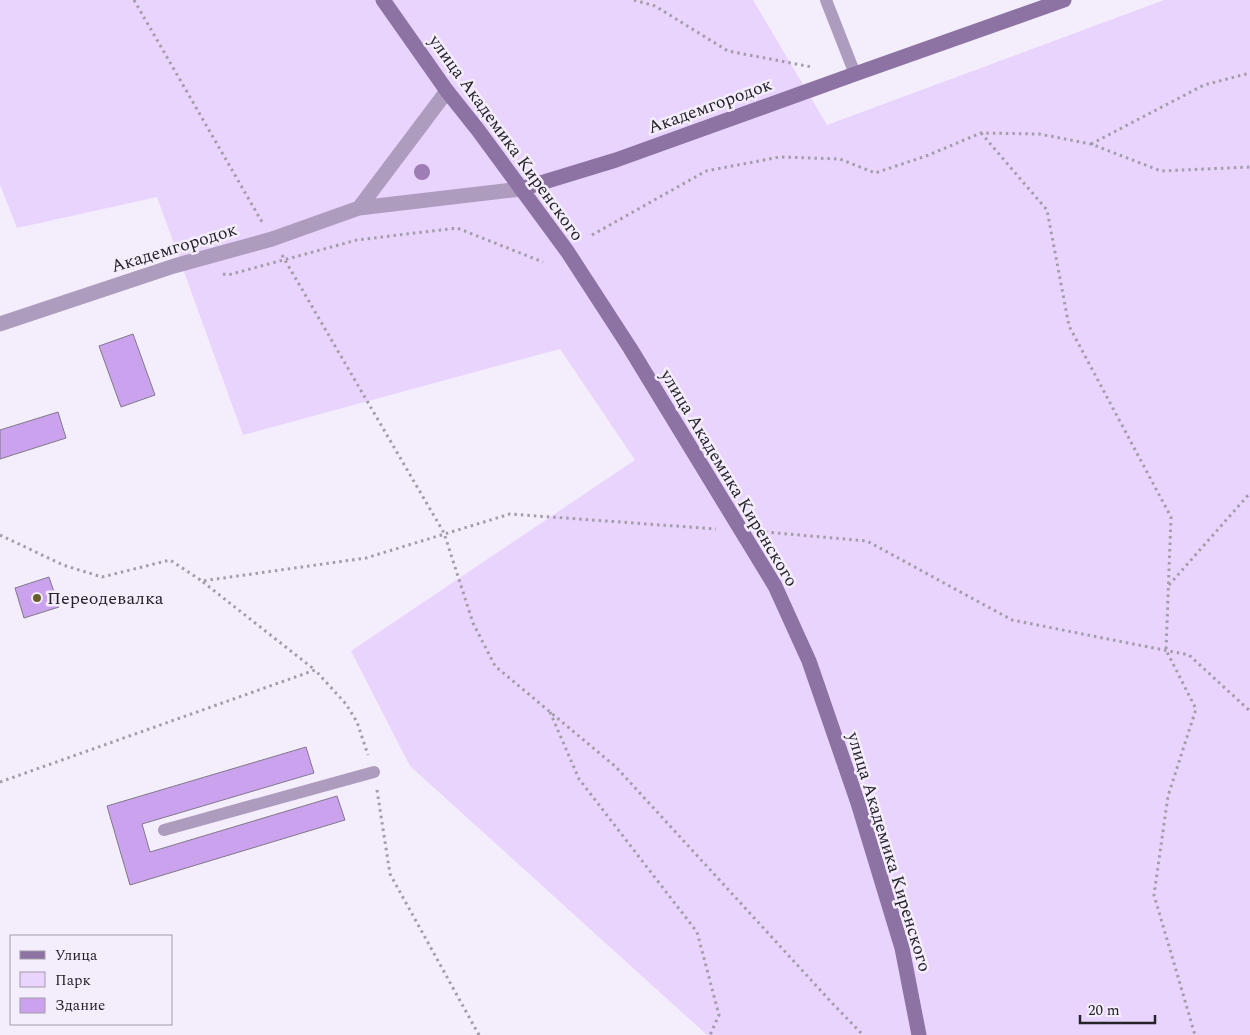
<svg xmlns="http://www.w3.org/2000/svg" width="1250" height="1035" font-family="Spectral,serif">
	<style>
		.green { fill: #e9d4fe }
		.building { fill: #caa2ee; stroke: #807987 }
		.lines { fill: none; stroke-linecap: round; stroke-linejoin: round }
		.path { stroke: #a39da8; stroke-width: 3; stroke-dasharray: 2.5 4; stroke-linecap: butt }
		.lane { stroke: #ad9cbd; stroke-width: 12 }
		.street { stroke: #ad9cbd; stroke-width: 15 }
		.secondary { stroke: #8c73a3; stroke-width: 15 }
		.tree { fill: #9d7db4 }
		.poi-dot { fill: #675d29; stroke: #f4edfc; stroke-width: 2 }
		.labels { text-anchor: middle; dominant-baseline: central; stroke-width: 5; stroke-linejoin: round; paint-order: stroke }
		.street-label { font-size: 18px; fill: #262328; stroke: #f4edfc }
		.poi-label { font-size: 18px; fill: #262328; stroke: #f4edfc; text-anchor: start }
	</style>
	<rect width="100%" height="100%" fill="#f4edfc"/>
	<!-- green -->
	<path class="green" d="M0,0h753l74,125 337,-125h86v1035h-543l-297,-269 -59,-115 284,-191 -75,-111 -317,86 -86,-238 -140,31 -17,-43z"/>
	<!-- building -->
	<path class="building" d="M133,334l22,61 -34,12 -22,-61z
		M58,412l8,26 -66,21v-29z
		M49,577l10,30 -35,11 -9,-30z
		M306,747l8,26 -172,51 8,28 187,-56 8,24 -215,65 -23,-79z"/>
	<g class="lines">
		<!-- path -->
		<path class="path" d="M134,0l128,222
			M634,0l21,6 73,45 84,16
			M981,133l66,77 22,116 102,191 -5,133 30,59 -28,87 -14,99 41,140
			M1091,144l113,-59 46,-12
			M592,235l114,-64 74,-14 60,2 35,14 51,-17 55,-23 58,1 52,10 70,27 89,-4
			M282,255l162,278 29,90 22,43 121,101 217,237 30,31
			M223,274l5,1 129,-35 100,-12 86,34
			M765,532l102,9 145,79 177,35 61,56
			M0,535l63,30 39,12 68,-17 32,21 164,-23 144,-44 206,15
			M203,582l112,88
			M1169,585l81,-92
			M550,712l29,67 118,153 22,83 -9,20
			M0,782l315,-112 31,34 11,18 11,33
			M377,790l13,84 89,161"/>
		<!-- lane -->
		<path class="lane" d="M826,0l29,74
			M164,830l210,-58"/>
		<!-- street -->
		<path class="street" d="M359,208l88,-117
			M0,324l174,-58 98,-27 87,-31 162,-19"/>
		<!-- secondary -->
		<path class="secondary" d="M383,0l64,91 31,39 89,121 63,97 145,238 34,75 49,142 44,145 17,87
			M521,189l95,-29 239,-86 209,-74"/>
	</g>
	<!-- trees -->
	<circle class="tree" cx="422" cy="172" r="8"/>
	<!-- markers -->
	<circle class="poi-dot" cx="37" cy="598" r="5"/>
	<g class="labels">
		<!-- street labels -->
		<g class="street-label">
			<text transform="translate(710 106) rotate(-20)">Академгородок</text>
			<text transform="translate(506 138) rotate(54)">улица Академика Киренского</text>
			<text transform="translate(174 248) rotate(-17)">Академгородок</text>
			<text transform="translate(729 478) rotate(59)">улица Академика Киренского</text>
			<text transform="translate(889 852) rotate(73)">улица Академика Киренского</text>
		</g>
		<!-- poi labels -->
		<g class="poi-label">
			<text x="47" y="598">Переодевалка</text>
		</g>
	</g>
	<!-- legend -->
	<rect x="10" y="935" width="162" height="90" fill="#f4edfc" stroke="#a29ca7"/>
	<rect x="20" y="951" width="25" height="8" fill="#8c73a3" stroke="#a29ca7"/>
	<text x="55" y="960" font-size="15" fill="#262328">Улица</text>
	<rect x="20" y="972" width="25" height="15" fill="#e9d4fe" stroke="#a29ca7"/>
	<text x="55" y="985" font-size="15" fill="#262328">Парк</text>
	<rect x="20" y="998" width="25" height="15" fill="#caa2ee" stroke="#a29ca7"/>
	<text x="55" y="1010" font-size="15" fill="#262328">Здание</text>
	<!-- scale -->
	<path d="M1080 1015v8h75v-8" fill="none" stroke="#262328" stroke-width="2.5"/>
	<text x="1088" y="1015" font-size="15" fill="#262328" stroke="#f4edfc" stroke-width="4" paint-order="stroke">20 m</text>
</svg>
